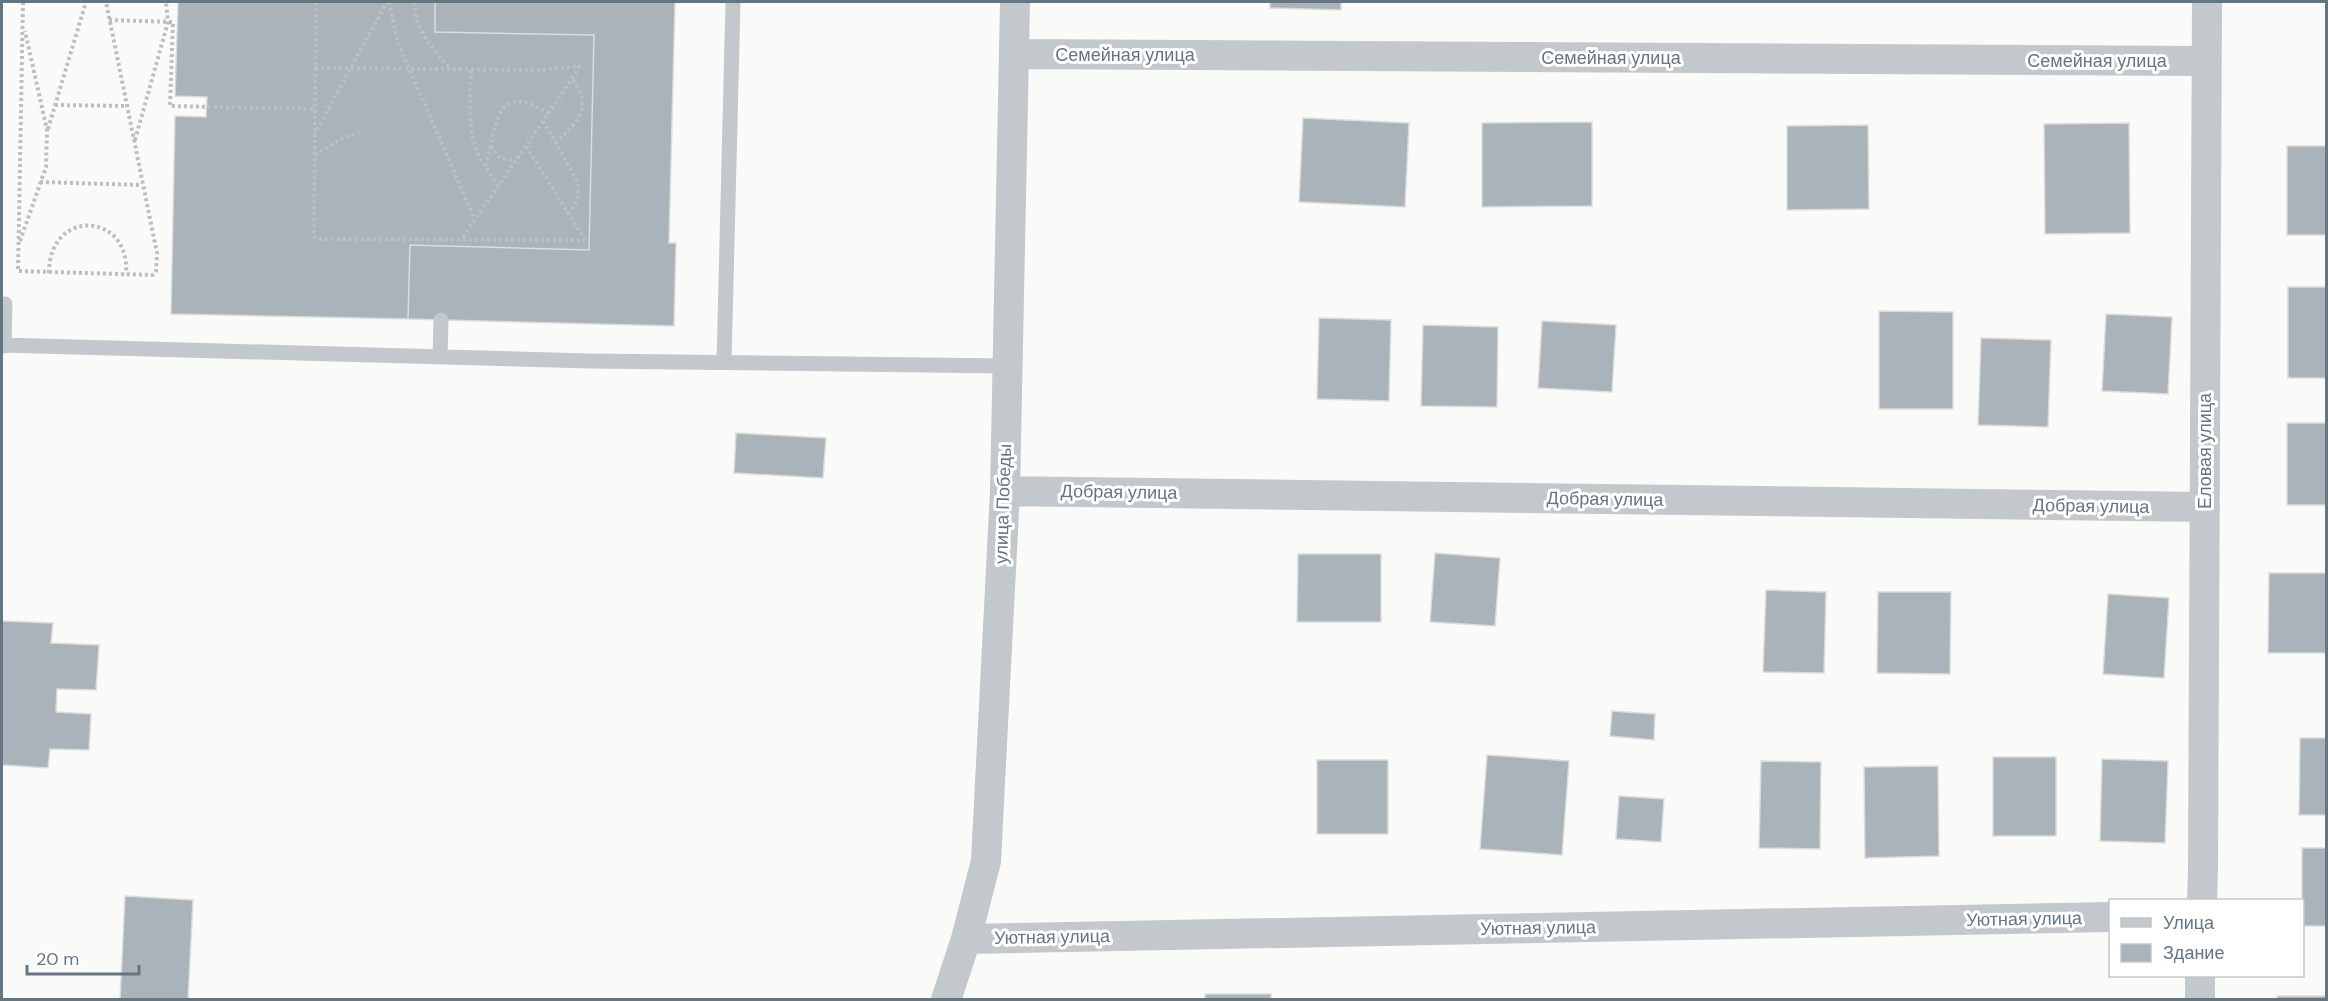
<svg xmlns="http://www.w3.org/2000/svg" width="2328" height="1001" font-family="'DM Sans',sans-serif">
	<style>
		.building { fill: #aab3b9; stroke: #dcdcda; stroke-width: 1.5 }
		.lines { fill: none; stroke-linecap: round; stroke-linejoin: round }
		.path { stroke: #bbbfc2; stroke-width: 4; stroke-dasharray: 3 3; stroke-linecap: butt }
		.service { stroke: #c3c8cc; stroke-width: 15 }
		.minor { stroke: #c3c8cc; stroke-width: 30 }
		.labels { text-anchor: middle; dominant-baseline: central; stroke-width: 6; stroke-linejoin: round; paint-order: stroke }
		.street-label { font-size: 18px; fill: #657683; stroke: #fff }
	</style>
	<rect width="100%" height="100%" fill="#fafaf8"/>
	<!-- building -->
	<path class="building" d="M178,2h257v30l159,3 -5,215 -179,-5 -2,74 -237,-5 4,-198 31,1 1,-20 -32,-1z
		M435,2h240l-6,241h7l-2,83 -266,-7 2,-74 179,5 5,-215 -159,-3z
		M1270,2h71v8l-71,-2z
		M1303,118l106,5 -4,84 -106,-5z
		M1592,122v84l-110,1v-84z
		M2129,123l1,110 -85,1 -1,-110z
		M1868,125l1,84 -82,1v-84z
		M2287,146h39v89h-39z
		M2288,287h38v91h-38z
		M1879,311l74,1v97h-74z
		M2106,314l66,3 -4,77 -66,-3z
		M1319,318l72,2 -2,81 -72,-2z
		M1542,321l74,4 -4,67 -74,-4z
		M1423,325l75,2 -1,80 -76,-1z
		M1981,338l70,2 -3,87 -70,-2z
		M2287,423h39v82h-39z
		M736,433l90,5 -3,40 -89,-5z
		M1435,553l65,5 -5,68 -65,-4z
		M1298,554h83v68h-84z
		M2269,573h57v80h-58z
		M1766,590l60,2 -2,81 -61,-1z
		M1878,592h73l-1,82 -73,-1z
		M2108,594l61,4 -5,80 -61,-4z
		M2,621l51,2 -2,20 48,2 -3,45 -39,-1 -1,23 35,2 -2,36 -39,-1 -2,19 -46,-3z
		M1612,711l43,3 -1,26 -44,-4z
		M2300,738h26v77h-27z
		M1487,755l82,6 -7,94 -82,-6z
		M1993,757h63v79h-63z
		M2102,759l66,2 -3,82 -65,-2z
		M1317,760h71v74h-71z
		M1761,761l60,1 -1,87 -61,-1z
		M1938,766l1,90 -74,2 -1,-91z
		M1619,796l45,3 -3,43 -45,-3z
		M2302,848h24v78h-24z
		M125,896l68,4 -5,100h-68z
		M1205,994h66v6h-66z
		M2277,996h49v4h-49z"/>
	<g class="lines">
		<!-- path -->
		<path class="path" d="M23,2l-5,269 135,4 3,-4 1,-18 -51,-251
			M316,2l-2,234 3,3 266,1 1,-2 -58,-92
			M389,2l9,41 77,177
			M415,2c-1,28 18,48 36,67
			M109,20l64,2 -3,84 144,3
			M315,68l225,2 39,-4 -7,13 -111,161
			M471,70c-1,28 -4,57 7,84 5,11 14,22 21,32
			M55,105l72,1
			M543,121l34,59c3,14 1,23 -9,33
			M48,129l38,-127
			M314,135l73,-133
			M135,140l33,-118 -2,-20
			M555,143c22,-19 39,-37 17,-64
			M491,146l9,12 15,3
			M315,155l29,-18 15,-4
			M486,166c10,-39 10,-88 62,-52
			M40,182l102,3
			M20,241l26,-74 1,-37 -22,-99
			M49,273c0,-66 82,-61 77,1"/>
		<!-- service -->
		<path class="service" d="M2,345l588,16 418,5
			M4,346l1,-42
			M440,357l1,-37
			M724,362l9,-360"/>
		<!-- minor -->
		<path class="minor" d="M1015,54l1191,7
			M1005,491l1200,16
			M2202,900l1,-30 4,-868
			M966,939l1144,-22
			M946,1000l20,-61 20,-78 19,-370 10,-489
			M2200,1000v-24"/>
	</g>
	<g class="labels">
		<!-- street labels -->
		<g class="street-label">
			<text x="1125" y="55">Семейная улица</text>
			<text x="1611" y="58">Семейная улица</text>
			<text x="2097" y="61">Семейная улица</text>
			<text transform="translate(2205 451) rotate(-90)">Еловая улица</text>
			<text transform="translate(1119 492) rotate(1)">Добрая улица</text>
			<text transform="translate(1605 499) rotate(1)">Добрая улица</text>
			<text transform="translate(1003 504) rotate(-88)">улица Победы</text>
			<text transform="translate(2091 506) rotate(1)">Добрая улица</text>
			<text transform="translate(2024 919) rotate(-1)">Уютная улица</text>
			<text transform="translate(1538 928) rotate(-1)">Уютная улица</text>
			<text transform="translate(1052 937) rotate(-1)">Уютная улица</text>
		</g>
	</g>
	<!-- border -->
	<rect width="2328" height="1001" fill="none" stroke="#657683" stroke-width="6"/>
	<!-- legend -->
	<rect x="2109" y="899" width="195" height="78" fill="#ffffff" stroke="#c1c8cd" stroke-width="1.5"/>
	<rect x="2121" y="918" width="30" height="9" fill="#c3c8cc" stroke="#c1c8cd" stroke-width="1.5"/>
	<text x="2163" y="929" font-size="18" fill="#657683">Улица</text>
	<rect x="2121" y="944" width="30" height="18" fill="#aab3b9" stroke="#c1c8cd" stroke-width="1.5"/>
	<text x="2163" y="959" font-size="18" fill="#657683">Здание</text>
	<!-- scale -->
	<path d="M27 965v9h112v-9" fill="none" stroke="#657683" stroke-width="3"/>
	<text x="36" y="965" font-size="18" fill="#657683" stroke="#ffffff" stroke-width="4.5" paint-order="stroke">20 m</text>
</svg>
